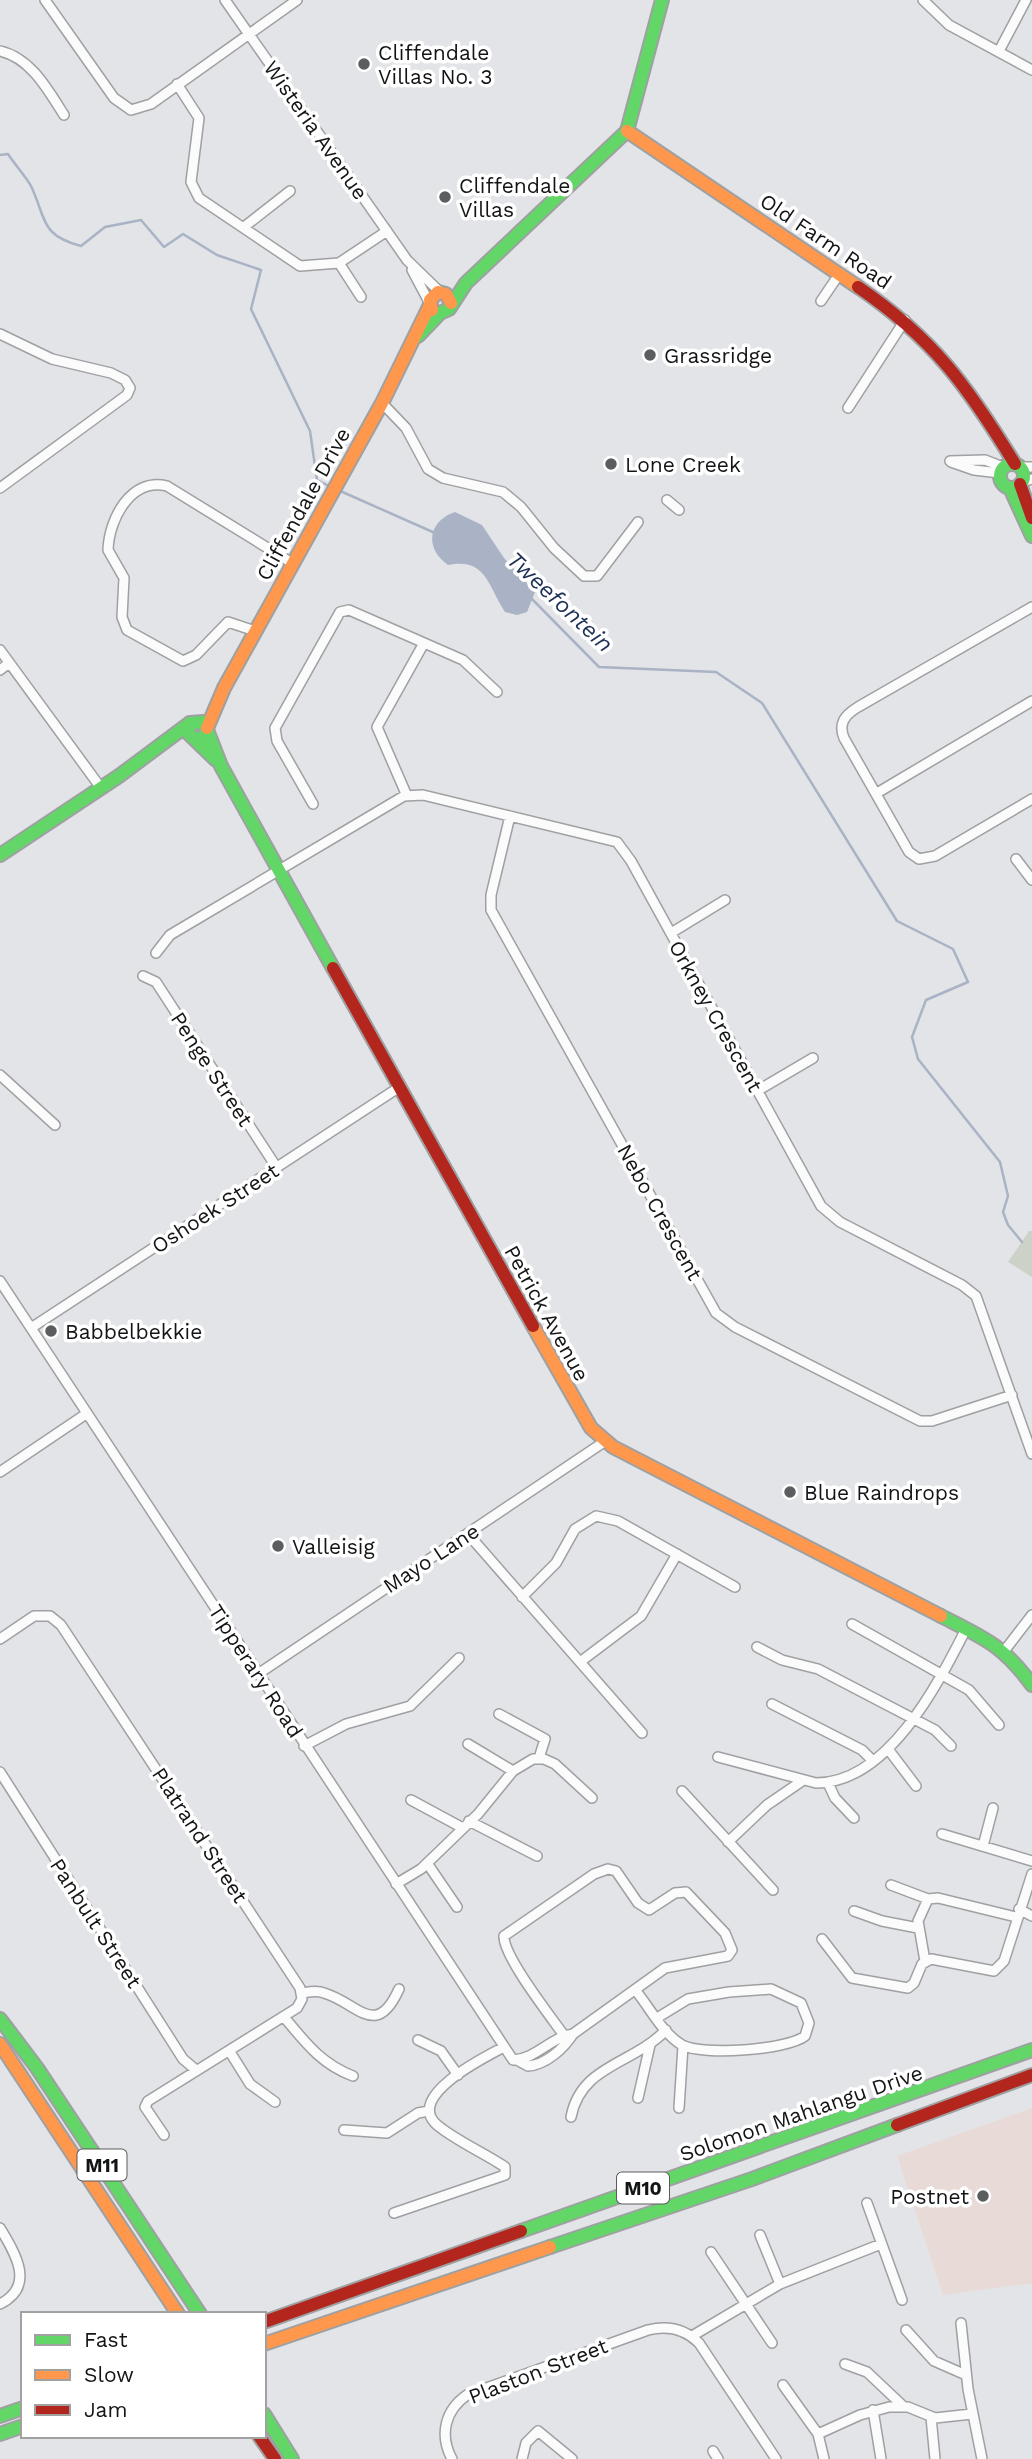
<svg xmlns="http://www.w3.org/2000/svg" width="1032" height="2459" font-family="'Work Sans',sans-serif">
	<style>
		.commercial { fill: #e8dbd7 }
		.green { fill: #ccd2c8 }
		.water { fill: #a9b3c5 }
		.lines { fill: none; stroke-linecap: round; stroke-linejoin: round }
		.stream { stroke: #a9b3c5; stroke-width: 2.5 }
		.street-casing { stroke: #9ea0a2; stroke-width: 12 }
		.fast-casing { stroke: #9ea0a2; stroke-width: 16 }
		.slow-casing { stroke: #9ea0a2; stroke-width: 16 }
		.jam-casing { stroke: #9ea0a2; stroke-width: 16 }
		.street { stroke: #fbfbfb; stroke-width: 9 }
		.fast { stroke: #63d668; stroke-width: 12 }
		.slow { stroke: #ff974d; stroke-width: 12 }
		.jam { stroke: #b3261e; stroke-width: 12 }
		.poi-dot { fill: #5b5d5e; stroke: #fff; stroke-width: 2.5 }
		.labels { text-anchor: middle; dominant-baseline: central; stroke-width: 7; stroke-linejoin: round; paint-order: stroke }
		.shield { fill: #fff; stroke: #5a5a5b; stroke-width: 2 }
		.shield-label { font-size: 19px; font-weight: bold; fill: #131415 }
		.poi-label { font-size: 21px; fill: #131415; stroke: #fff; text-anchor: start }
		.street-label { font-size: 21px; fill: #131415; stroke: #fff }
		.water-label { font-size: 23px; font-style: italic; fill: #1d3055; stroke: #fff }
	</style>
	<rect width="100%" height="100%" fill="#e2e4e7"/>
	<!-- commercial -->
	<path class="commercial" d="M1032,2108v175l-89,12 -46,-139z"/>
	<!-- green -->
	<path class="green" d="M1029,1231h3v46l-24,-15z"/>
	<!-- water -->
	<path class="water" d="M455,512l27,13 22,33 31,34 -8,20 -10,3 -12,-3c-18,-28 -19,-54 -57,-47 -24,-17 -20,-44 7,-53z"/>
	<g class="lines">
		<!-- stream -->
		<path class="stream" d="M0,155l8,-1c7,11 17,21 23,32 16,34 9,49 50,60l24,-19 36,-7 23,27 19,-13 34,21 44,15 -10,39 59,122 7,49 12,6
			M338,490l97,43
			M531,598l68,69 117,5 46,31 135,218 56,28 15,33 -42,18 -14,37 6,22 82,103 8,34 -5,16 5,13 14,17"/>
		<!-- street casing -->
		<g class="street-casing">
			<path id="street" d="M45,0l69,98 17,12 20,-6 146,-104
				M225,0l182,260 33,32
				M923,0l26,25 83,45
				M0,51c31,7 48,39 64,64
				M999,51l27,-51
				M177,84l22,34 -8,64 8,16 101,68 39,-3 48,-32
				M244,227l46,-36
				M339,263l22,34
				M412,270l17,32
				M821,301l19,-28
				M0,334l52,25 59,14 14,7 5,8 -3,7 -127,93
				M382,403l24,25 22,41 15,9 60,14 18,15 33,41 30,28h13l41,-54
				M848,408l57,-88
				M950,461l35,-1 18,7
				M951,462l23,8 26,3
				M1020,467h12
				M1022,482l10,-3
				M667,500l12,10
				M1032,607l-174,100c-13,8 -20,16 -14,31l65,114 10,7 16,-3 97,-57
				M255,631l-27,-9 -32,33 -13,6 -56,-31 -5,-13 2,-39 -16,-28c1,-31 23,-73 59,-64l125,77
				M0,650l101,138
				M0,670l9,-7
				M877,793l155,-92
				M407,796l-30,-69 47,-84
				M313,804l-36,-63 -2,-13 65,-116 9,-2 114,50 34,32
				M510,816l-19,79v15l225,403 19,14 185,94h12l80,-26
				M1016,859l16,21
				M671,933l54,-33
				M156,953l14,-18 234,-139 19,-1 194,47 14,19 190,345 19,16 122,63 14,11 56,158
				M143,976l13,6 121,186
				M0,1075l55,50
				M757,1091l56,-33
				M0,1281l513,779c23,-1 38,-23 60,-26
				M31,1328l367,-240
				M0,1472l86,-58
				M468,1534l174,199
				M522,1597l34,-34 19,-34 21,-13 22,5 117,66
				M852,1624l117,66 30,35
				M0,1639l34,-23h16l11,9 239,363 2,11 -5,9 -149,93 -3,6 19,28
				M757,1647l25,13 36,9 117,61 16,16
				M1005,1650l27,-35
				M580,1662l61,-46 36,-62
				M258,1674l346,-232
				M772,1704l90,46 10,10
				M499,1714l46,25 -6,19
				M468,1744l45,27
				M304,1746l42,-22 64,-18 49,-48
				M888,1749l28,37
				M718,1757l98,26c72,0 122,-99 150,-154
				M0,1772l183,287 13,11
				M828,1783l7,15 19,20
				M682,1791l91,99
				M411,1800l50,27
				M469,1821l68,35
				M942,1834l90,27
				M728,1842l39,-37 35,-24
				M983,1846l10,-38
				M427,1863l30,44
				M396,1884l25,-15 57,-55 35,-43 20,-12h11l11,5 37,34
				M891,1885l37,14
				M1019,1909l13,7
				M854,1911l28,10 36,7
				M822,1939l30,39 56,10 6,-5 8,-19 9,-5 63,12 10,-10 28,-87
				M925,1961l-7,-40 10,-22 10,-1 78,19
				M636,1991c14,17 27,43 46,54 21,11 105,5 123,-9l4,-13 -8,-20 -30,-14 -42,3 -41,7 -31,19
				M302,1993c7,-1 15,-3 22,0 34,10 52,47 75,-4
				M284,2017c21,25 37,47 69,59
				M418,2040l23,11 17,24
				M230,2052l20,32 25,18
				M517,2060l11,6c18,-1 36,-18 45,-32l92,-66 63,-12 4,-6 -7,-17 -39,-41 -11,1 -26,17 -11,-7 -22,-32 -8,-2 -14,5 -90,62c-1,21 51,86 64,105
				M638,2098l12,-53
				M679,2108l4,-62
				M571,2117c10,-52 61,-52 95,-87
				M344,2130l43,3 31,-20 11,-2
				M867,2203l35,97
				M394,2213l111,-38v-8c-19,-13 -56,-30 -70,-44 -27,-28 50,-66 69,-76
				M0,2228c15,25 36,58 0,76
				M760,2235l20,49
				M711,2252l61,91
				M961,2323l7,66 14,70
				M906,2330l28,31 32,14
				M692,2336l88,-52 101,-40
				M845,2364l22,8 36,34
				M783,2385l35,49 6,25
				M873,2410l8,49
				M931,2417l4,42
				M818,2434l42,-19 29,-8h19l27,11 37,-4
				M713,2451l5,8
				M452,2459c-13,-24 -7,-49 15,-64l181,-65c20,-5 37,-1 51,13l77,116
				M522,2459l4,-16 12,-12 34,28"/>
		</g>
		<!-- fast casing -->
		<g class="fast-casing">
			<path id="fast" d="M418,336l22,-23 9,-4 17,-26 161,-152 35,-131
				M1000 476a12 12 0 1 1 24 0a12 12 0 1 1-24 0Z
				M1010,488l22,48
				M207,730l14,36 112,202
				M196,739l8,-2 3,-7 -3,-8 -14,1 -2,10 28,27
				M0,855l119,-79 71,-53
				M941,1616c43,22 62,29 91,69
				M0,2019l37,49 163,246
				M521,2231l511,-181
				M550,2247l202,-68 145,-54
				M264,2414l28,45
				M0,2416l23,-8
				M0,2434l23,-8"/>
		</g>
		<!-- slow casing -->
		<g class="slow-casing">
			<path id="slow" d="M627,131l231,156
				M432,310l-2,-10 8,-8 8,2 5,9
				M207,728l17,-40 158,-285 48,-98
				M533,1326l58,102 22,19 328,169
				M0,2044l178,270
				M264,2344l286,-97"/>
		</g>
		<!-- jam casing -->
		<g class="jam-casing">
			<path id="jam" d="M858,287c76,52 110,100 157,177
				M1020,484l12,34
				M333,968l200,358
				M897,2125l135,-50
				M264,2322l257,-91
				M259,2436l16,23"/>
		</g>
		<!-- street -->
		<use href="#street" class="street"/>
		<!-- fast -->
		<use href="#fast" class="fast"/>
		<!-- slow -->
		<use href="#slow" class="slow"/>
		<!-- jam -->
		<use href="#jam" class="jam"/>
	</g>
	<!-- markers -->
	<g class="poi-dot">
		<circle cx="364" cy="64" r="7"/>
		<circle cx="445" cy="197" r="7"/>
		<circle cx="650" cy="355" r="7"/>
		<circle cx="611" cy="464" r="7"/>
		<circle cx="51" cy="1331" r="7"/>
		<circle cx="790" cy="1492" r="7"/>
		<circle cx="278" cy="1546" r="7"/>
		<circle cx="983" cy="2196" r="7"/>
	</g>
	<g class="labels">
		<!-- shield labels -->
		<g class="shield">
			<rect x="77.5" y="2149.5" width="49" height="31" rx="5"/>
			<rect x="617" y="2172.5" width="52" height="31" rx="5"/>
		</g>
		<g class="shield-label">
			<text x="102" y="2165">M11</text>
			<text x="643" y="2188">M10</text>
		</g>
		<!-- poi labels -->
		<g class="poi-label">
			<text x="378" y="52">Cliffendale<tspan x="378" dy="24">Villas No. 3</tspan></text>
			<text x="459" y="185">Cliffendale<tspan x="459" dy="24">Villas</tspan></text>
			<text x="664" y="355">Grassridge</text>
			<text x="625" y="464">Lone Creek</text>
			<text x="65" y="1331">Babbelbekkie</text>
			<text x="804" y="1492">Blue Raindrops</text>
			<text x="292" y="1546">Valleisig</text>
			<text x="969" y="2196" text-anchor="end">Postnet</text>
		</g>
		<!-- street labels -->
		<g class="street-label">
			<text transform="translate(316 130) rotate(55)">Wisteria Avenue</text>
			<text transform="translate(826 241) rotate(34)">Old Farm Road</text>
			<text transform="translate(303 504) rotate(-61)">Cliffendale Drive</text>
			<text transform="translate(716 1016) rotate(61)">Orkney Crescent</text>
			<text transform="translate(212 1069) rotate(57)">Penge Street</text>
			<text transform="translate(215 1208) rotate(-33)">Oshoek Street</text>
			<text transform="translate(660 1212) rotate(61)">Nebo Crescent</text>
			<text transform="translate(547 1313) rotate(61)">Petrick Avenue</text>
			<text transform="translate(431 1558) rotate(-33)">Mayo Lane</text>
			<text transform="translate(256 1671) rotate(57)">Tipperary Road</text>
			<text transform="translate(200 1835) rotate(57)">Platrand Street</text>
			<text transform="translate(96 1923) rotate(57)">Panbult Street</text>
			<text transform="translate(801 2113) rotate(-19)">Solomon Mahlangu Drive</text>
			<text transform="translate(538 2371) rotate(-21)">Plaston Street</text>
		</g>
		<!-- water labels -->
		<g class="water-label">
			<text transform="translate(560 602) rotate(43)">Tweefontein</text>
		</g>
	</g>
	<!-- legend -->
	<rect x="21" y="2312" width="245" height="126" fill="#ffffff" stroke="#a1a1a1" stroke-width="2"/>
	<rect x="35" y="2335" width="35" height="10" fill="#63d668" stroke="#a1a1a1" stroke-width="2"/>
	<text x="84" y="2347" font-size="21" fill="#131415">Fast</text>
	<rect x="35" y="2370" width="35" height="10" fill="#ff974d" stroke="#a1a1a1" stroke-width="2"/>
	<text x="84" y="2382" font-size="21" fill="#131415">Slow</text>
	<rect x="35" y="2405" width="35" height="10" fill="#b3261e" stroke="#a1a1a1" stroke-width="2"/>
	<text x="84" y="2417" font-size="21" fill="#131415">Jam</text>
</svg>
